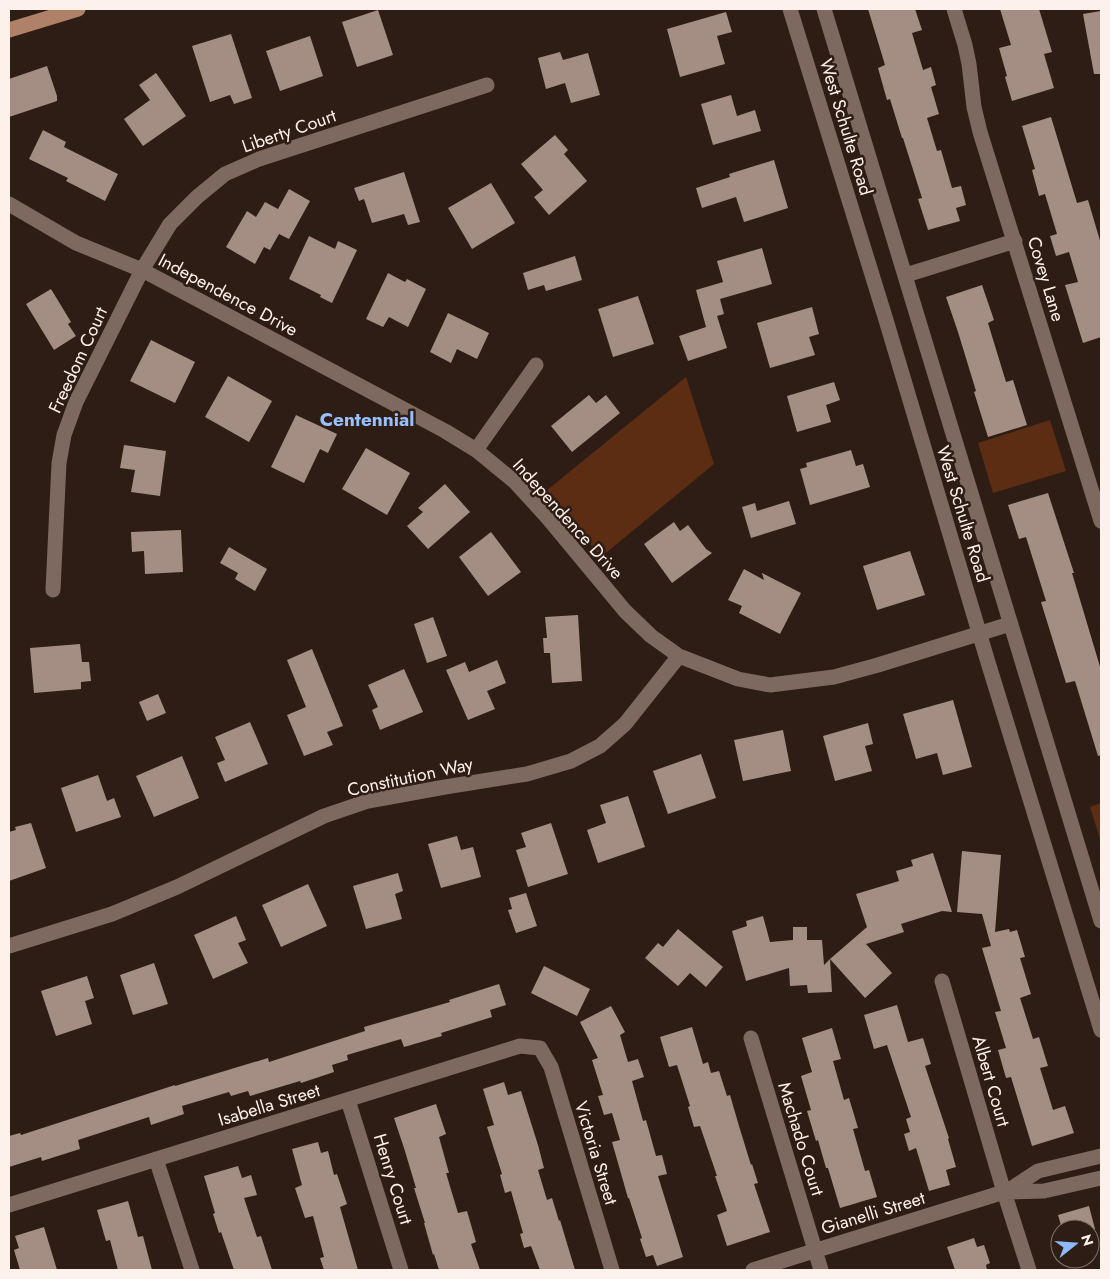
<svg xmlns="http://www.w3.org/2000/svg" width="1110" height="1279" font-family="Jost,sans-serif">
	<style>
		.green { fill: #5c2d12 }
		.building { fill: #a48e84 }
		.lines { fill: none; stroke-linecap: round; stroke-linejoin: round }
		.street { stroke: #7d695f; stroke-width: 15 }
		.secondary { stroke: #7d695f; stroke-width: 15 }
		.primary { stroke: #b08169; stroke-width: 15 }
		.labels { text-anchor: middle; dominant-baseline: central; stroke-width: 5; stroke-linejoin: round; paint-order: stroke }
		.street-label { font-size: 18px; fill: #fdf1eb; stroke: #2e1d15 }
		.neighbourhood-label { font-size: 19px; font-weight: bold; fill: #96c0fe; stroke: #2e1d15 }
	</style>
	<rect width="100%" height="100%" fill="#2e1d15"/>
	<!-- green -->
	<path class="green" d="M686,377l28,87 -113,93 -55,-66z
		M1050,420l16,51 -73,22 -15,-50z
		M1101,803v39l-11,-35z"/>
	<!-- building -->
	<path class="building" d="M868,9h47l7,21 -10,3 11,37 8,-3 5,18 -5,2 8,27 -12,4 10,33 4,-1 11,38 9,-2 5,19 -10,3 4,13 -32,9 -10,-31 4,-1 -19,-60h-1l-12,-39 -3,1 -9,-32 7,-3z
		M1000,9h39l13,43 -8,2 10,34 -42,13 -7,-24 2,-1 -8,-28 12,-3z
		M378,10l15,45 -36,12 -15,-45z
		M1101,11v63h-7l-11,-60z
		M726,12l6,20 -15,4 8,28 -45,13 -13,-48z
		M231,34l21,64 -18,6 -4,-9 -20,7 -18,-56z
		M310,36l13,40 -43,15 -14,-40z
		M560,52l3,8 25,-7 12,42 -29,8 -6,-20 -19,6 -8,-31z
		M47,66l10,30v5l-48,16v-38z
		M156,73l30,43 -43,30 -19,-27 26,-19 -11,-15z
		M731,95l6,21 18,-6 6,21 -48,14 -12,-41z
		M1051,117l26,86 11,-3 13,44v93l-18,6 -18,-58 13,-3 -9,-30 -13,4 -6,-20 7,-2 -12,-40 -6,2 -7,-26 3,-1 -13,-43z
		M43,130l23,12 -2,5 54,27 -13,27 -39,-20 2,-3 -39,-19z
		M555,135l13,15 -4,4 23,27 -38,34 -15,-18 9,-7 -22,-26z
		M774,160l14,48 -44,14 -8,-25 -34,11 -6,-20 34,-11 -1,-3z
		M404,172l16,50 -12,3 -4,-11 -32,9 -8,-24 -5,2 -5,-13z
		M491,183l24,40 -43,26 -24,-41z
		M289,189l21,12 -21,38 -10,-5 -9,16 -6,-3 -9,17 -29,-17 21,-36 9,6 9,-15 13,7z
		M309,236l26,13 3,-8 19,9 -25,53 -12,-6 1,-2 -32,-16z
		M762,248l10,36 -52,15 4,15 -7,2 10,32 -39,13 -9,-25 27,-9 -10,-37 27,-8 -6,-21z
		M575,256l7,24 -36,11 -2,-6 -16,5 -5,-17z
		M388,273l17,9 2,-3 19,10 -18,38 -19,-10 -6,10 -17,-8z
		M982,285l12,35 -6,3 18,59 7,-2 14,45 -39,12 -14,-45 2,-1 -18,-59 -12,-35z
		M51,289l20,33 -3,2 8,12 -22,14 -28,-46z
		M638,296l16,48 -41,13 -15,-48z
		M812,307l7,27 -10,3 6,18 -45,13 -13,-45z
		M448,313l41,20 -12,26 -20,-10 -6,14 -21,-11z
		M151,340l44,22 -20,41 -45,-22z
		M228,376l44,25 -23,41 -44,-25z
		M834,382l6,18 -14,5 5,17 -34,10 -10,-36z
		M589,395l7,8 10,-8 14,18 -48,39 -21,-26z
		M296,415l41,19 -9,19 -8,-4 -16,34 -33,-16z
		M124,445l42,6 -6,45 -29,-4 4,-22 -15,-2z
		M366,448l44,25 -23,42 -45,-26z
		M851,450l5,16 7,-2 7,23 -60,18 -10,-36 7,-2 -1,-4z
		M445,484l25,28 -42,37 -21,-23 16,-14 -5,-4z
		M1048,493l26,80h-2l29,97v85l-3,1 -23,-75 -9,2 -25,-81 5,-1 -20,-64 -7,2 -11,-34z
		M789,501l7,23 -45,14 -9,-31 13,-4 2,8z
		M674,522l6,9 8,-6 18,24 6,4 -40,30 -28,-39z
		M181,530l2,42 -38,2 -1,-23 -12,1 -1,-20z
		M491,532l30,40 -33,24 -29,-39z
		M229,547l38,22 -12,22 -20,-12 3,-6 -18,-10z
		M910,551l15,44 -48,15 -14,-44z
		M744,569l20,11 -2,-7 39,20 -21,41 -41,-21 3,-7 -14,-6z
		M578,615l4,66 -30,2 -2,-30h-6l-1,-15h4l-2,-21z
		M433,617l14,39 -20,7 -13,-39z
		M80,644l2,18h7l2,19 -10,1v7l-47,4 -4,-45z
		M312,649l31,77 -16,6 6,13 -29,11 -17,-41 19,-8 -19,-47z
		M497,660l9,23 -19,8 8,18 -27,11 -22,-50 19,-8 4,10z
		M404,669l19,43 -43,18 -8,-20 6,-3 -10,-22z
		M158,694l8,19 -19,8 -8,-19z
		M953,700l19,67 -29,8 -6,-22 -21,6 -13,-45z
		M250,722l18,42 -43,18 -8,-19 8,-3 -10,-23z
		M868,723l5,21 -8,2 7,25 -37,10 -12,-45z
		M783,730l8,41 -48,10 -9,-41z
		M701,754l15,44 -48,16 -15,-43z
		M182,756l17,42 -45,19 -18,-41z
		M98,775l9,26 7,-3 7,19 -45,15 -15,-44z
		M628,796l17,51 -47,16 -11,-33 19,-7 -6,-18z
		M31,823l15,45 -37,13v-49l7,-2 -1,-3z
		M551,823l17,51 -40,13 -12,-37 10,-3 -5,-14z
		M457,836l4,14 12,-3 8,30 -40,11 -13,-44z
		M962,851l39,4 -6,77 14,-3 1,3 7,-2 8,27 -5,1 11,36 -11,4 13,41 6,-2 9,29 -8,2 13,42 12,-4 9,27 -42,13 -21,-69 -5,1 -8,-28 8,-2 -11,-36 6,-1 -19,-63 9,-2 -9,-32 -25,-2z
		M933,853l19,59 -10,-1 -41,13 3,8 -38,12 26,29 -27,25 -35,-39 37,-32 -11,-33 43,-13 -3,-10 17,-5 -2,-6z
		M398,873l5,18 -8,3 7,25 -36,10 -13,-43z
		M308,884l19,42 -46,21 -19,-42z
		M526,893l11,33 -21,7 -8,-23 4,-1 -3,-11z
		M236,916l10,24 -8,3 10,20 -35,16 -19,-44z
		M763,916l7,26 23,-2v-13h14v13h15l2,25 6,-6 2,33 -24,1 -1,-8 -17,1 -1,-18 -43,13 -14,-50 15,-5 -1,-5z
		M678,929l45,38 -17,20 -16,-14 -12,13 -33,-28 13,-15 5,4z
		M154,963l14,41 -35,11 -13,-40z
		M544,966l46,23 -13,27 -46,-23z
		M87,976l7,22 -9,3 7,23 -36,12 -15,-45z
		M499,984l7,21 -16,5 2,7 -51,16 1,3 -38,11 -3,-8 -54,16 1,5 -16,5 2,7 -33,11 -1,-2 -50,15 -2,-5 -17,5 -2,-4 -47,14 2,8 -33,11 -2,-8 -71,23 2,9 -38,12 -1,-4 -32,10v-31l11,-3 1,2 154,-50v1l93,-28 1,4 96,-31 -1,-4 86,-25 -1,-2z
		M897,1005l11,37 15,-4 8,26 -6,2 24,72 -1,1 8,28 -10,3 4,15 -21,6 -13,-43 -7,3 -5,-17 6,-2 -4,-13 5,-2 -24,-72 -13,4 -10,-34z
		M611,1006l14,26 -5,3 8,27 10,-3 6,18 -12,4 11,40 3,-1 10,36 6,-1 5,19 -9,2 25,81 -26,9 -4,-11 -7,2 -6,-18 2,-1 -13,-40h-1l-16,-56 8,-2 -8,-27 -8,2 -6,-19 5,-1 -11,-35 6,-2 -18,-36z
		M692,1027l11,37 5,-2 3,11 8,-2 8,25 3,-1 9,31 12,39 1,-1 6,19 -4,1 16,48 -43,14 -10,-31 10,-4 -12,-35h2l-17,-50 -6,1 -6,-20 2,-1 -13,-41 -8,2 -9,-30z
		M832,1028l9,31 -8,2 11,39 5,-2 9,30 -5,1 12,42 4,-1 8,27 -37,11 -12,-40h-2l-8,-28 -2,1 -9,-30 4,-1 -10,-34 11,-4 -10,-34z
		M504,1082l4,13 13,-4 17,54 6,23 -6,2 9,30 5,-2 7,23 1,-1 15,50h-35l-9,-24 -7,2 -4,-14 3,-1 -12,-42 -6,2 -5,-18 2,-1 -15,-47 7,-2 -11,-36z
		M436,1104l10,30 -7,3 10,36h-3l12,40 9,-2 9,31 -5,2 9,26h-41l-5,-16 -1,1 -9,-32h1l-11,-35h2l-12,-40 -10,-30z
		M318,1142l3,11 7,-2 6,24 3,-1 10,30 -7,3 18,63h-34l-4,-12 4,-1 -11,-41 -8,2 -10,-30 7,-3 -10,-36z
		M238,1166l4,12 9,-3 6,20 -13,3 13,39 4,-1 11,34h-38l-13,-38 -2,1 -6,-19 2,-1 -11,-37z
		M128,1201l10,36 5,-1 9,34h-34l-8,-30 -4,1 -9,-31z
		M1089,1206l6,23h-33l-4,-14z
		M44,1227l13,43h-37l-6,-20 5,-2 -4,-12z
		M974,1238l3,9 7,-2 6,18 -4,2 1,5h-32l-8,-23z"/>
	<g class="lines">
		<!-- street -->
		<path class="street" d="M954,9l11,36 4,19 5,43 6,25 121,389
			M9,204l67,39 66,27 303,161 31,19 39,32 32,35 78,94 26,25 28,20 59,23 32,6 64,-8 44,-12 132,-41
			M906,275l109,-34
			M476,450l60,-85
			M53,590l6,-127 5,-28 12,-33 66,-132 28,-46 27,-27 28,-23 34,-15 228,-74
			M9,946l103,-32 65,-27 147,-71 44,-15 77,-14 82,-13 44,-13 29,-15 25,-22 54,-68
			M942,981l62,211 25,78
			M751,1038l70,232
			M348,1100l53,170
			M156,1159l36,111
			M1006,1192l32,-21 63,-15
			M9,1205l511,-159 20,2 11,19 61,203
			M753,1270l251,-78 40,-1 57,-13"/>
		<!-- secondary -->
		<path class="secondary" d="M790,9l96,311 101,339 114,371
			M824,9c94,303 184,608 277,912"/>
		<!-- primary -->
		<path class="primary" d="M9,30l69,-21"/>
	</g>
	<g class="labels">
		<!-- street labels -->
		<g class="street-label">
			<text transform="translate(846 127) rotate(73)">West Schulte Road</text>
			<text transform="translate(289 131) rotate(-19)">Liberty Court</text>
			<text transform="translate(1046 279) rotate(73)">Covey Lane</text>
			<text transform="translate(228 295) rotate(28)">Independence Drive</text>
			<text transform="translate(78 360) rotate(-65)">Freedom Court</text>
			<text transform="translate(963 514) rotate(73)">West Schulte Road</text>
			<text transform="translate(568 519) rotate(48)">Independence Drive</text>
			<text transform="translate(410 777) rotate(-12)">Constitution Way</text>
			<text transform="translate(991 1081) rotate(74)">Albert Court</text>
			<text transform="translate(269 1105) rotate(-17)">Isabella Street</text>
			<text transform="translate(801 1139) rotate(73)">Machado Court</text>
			<text transform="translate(596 1153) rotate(73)">Victoria Street</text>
			<text transform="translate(393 1179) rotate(73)">Henry Court</text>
			<text transform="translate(873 1213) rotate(-17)">Gianelli Street</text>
		</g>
		<!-- neighbourhood labels -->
		<g class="neighbourhood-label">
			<text x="367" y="419">Centennial</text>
		</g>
	</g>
	<!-- border -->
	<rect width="1110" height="1279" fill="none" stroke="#fdf1eb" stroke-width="20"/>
	<!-- north arrow -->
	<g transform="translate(1075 1244) rotate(73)"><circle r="24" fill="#2e1d15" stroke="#81726b"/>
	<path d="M0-4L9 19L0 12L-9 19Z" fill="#8cb9fc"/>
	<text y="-8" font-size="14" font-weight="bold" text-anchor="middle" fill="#fdf1eb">N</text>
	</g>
</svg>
